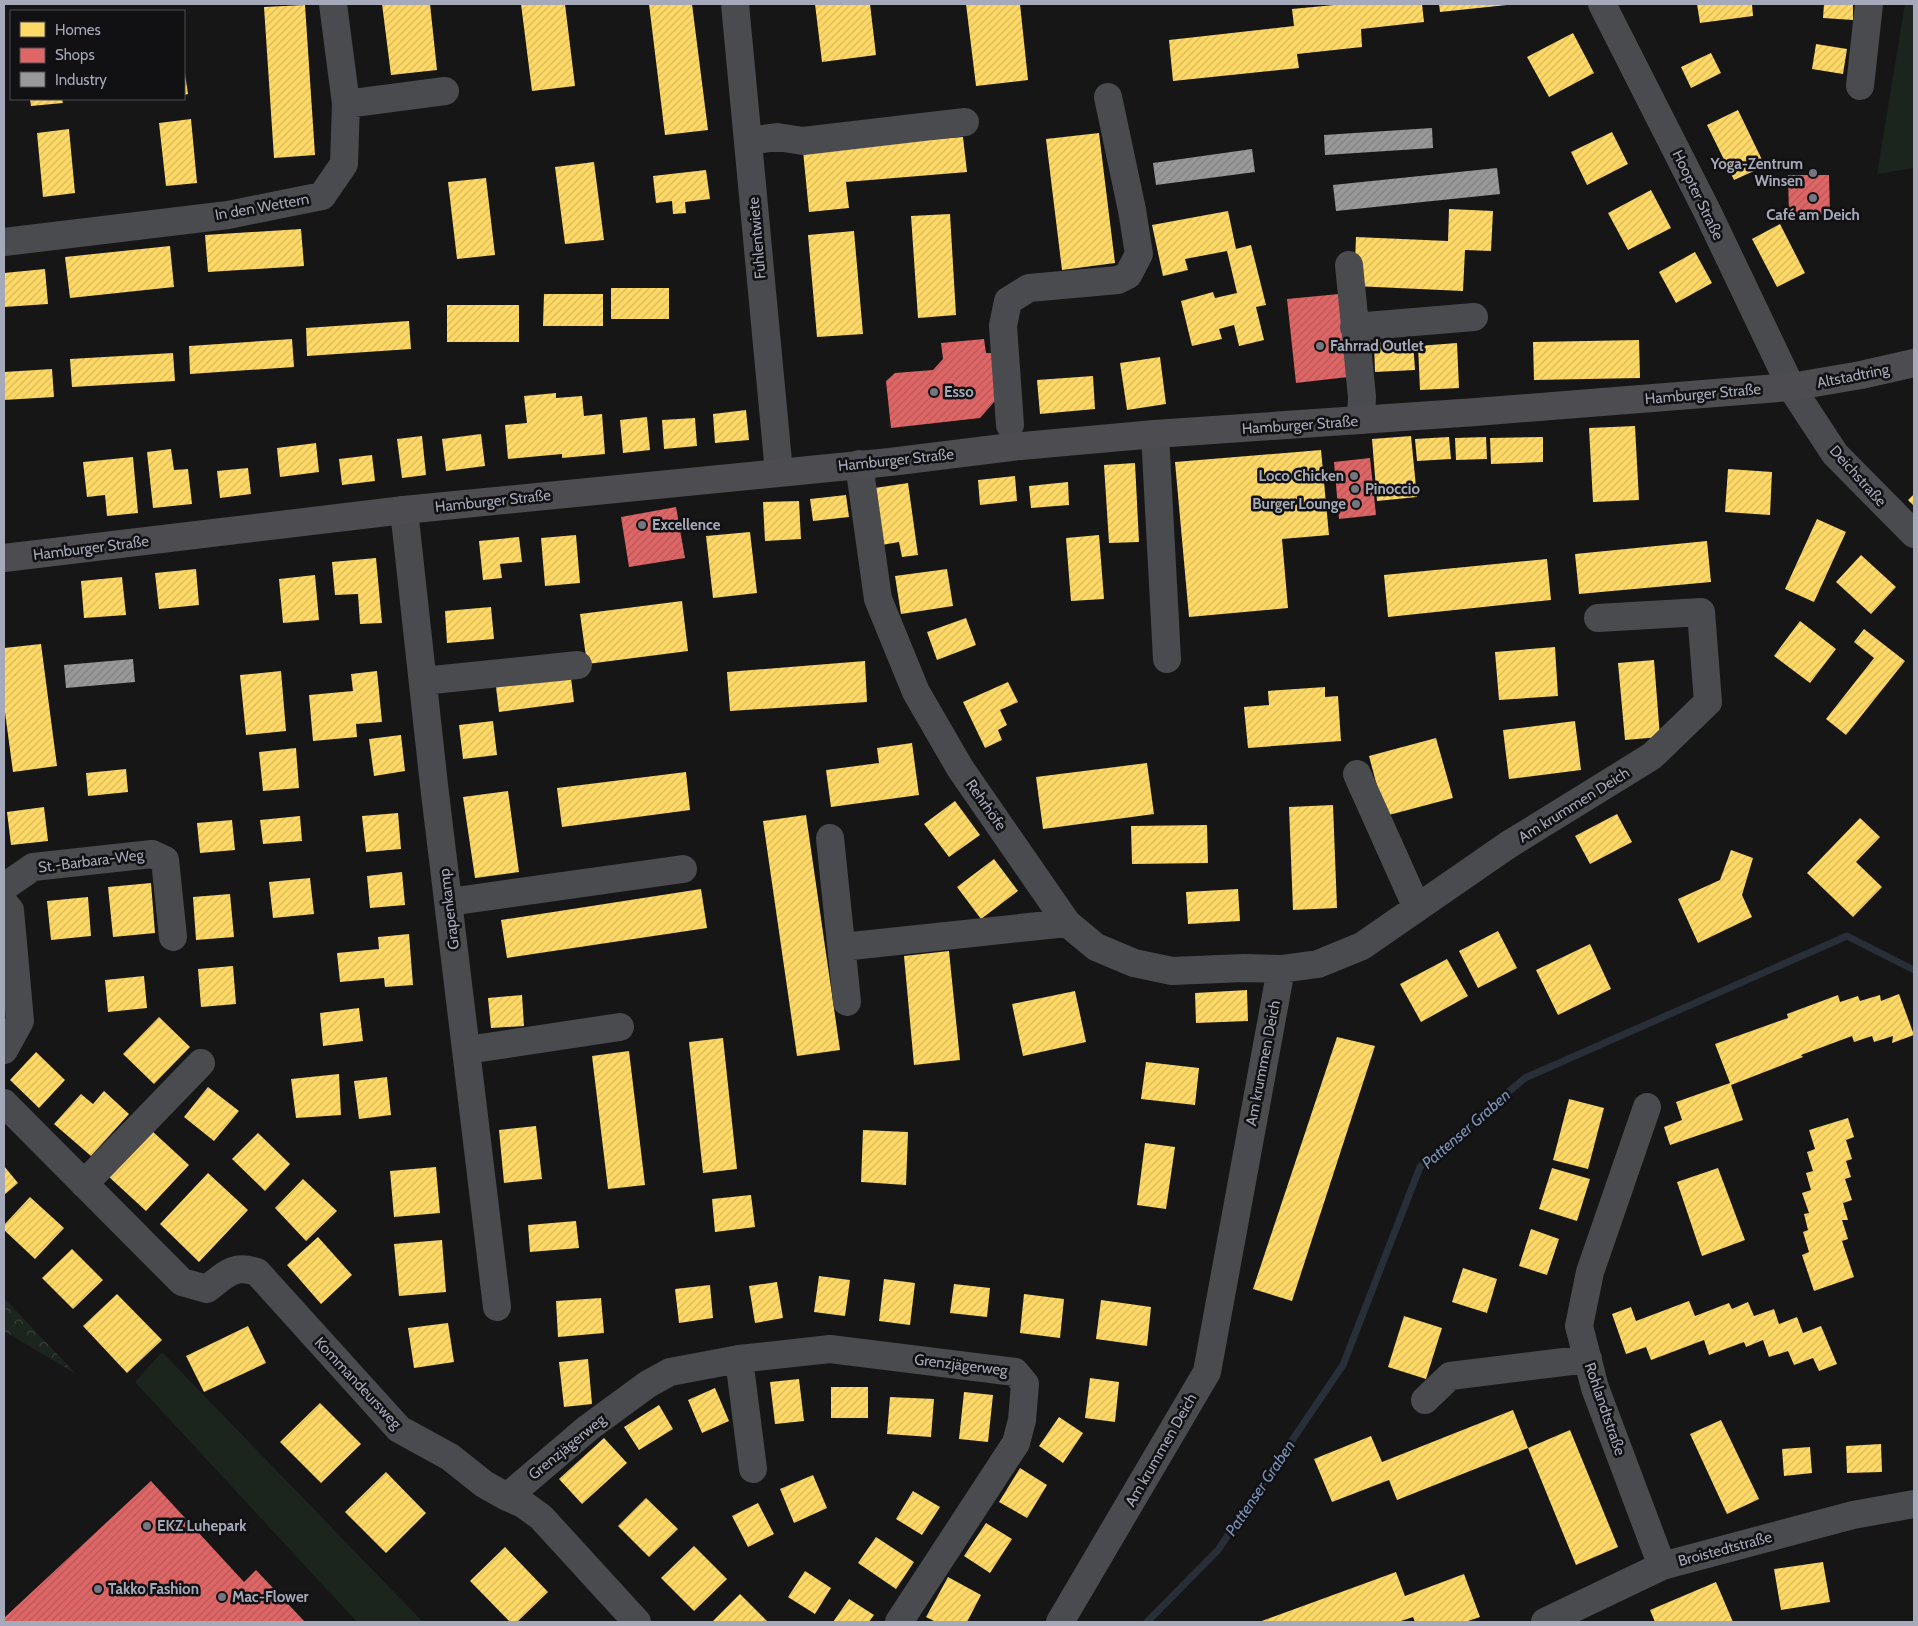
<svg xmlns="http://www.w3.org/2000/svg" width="1918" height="1626" font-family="Cabin,sans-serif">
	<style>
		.green { fill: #1c241e }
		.forest { fill: url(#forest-crowns) }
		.homes { fill: url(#homes-hatch) }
		.shops { fill: url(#shops-hatch) }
		.industry { fill: url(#industry-hatch) }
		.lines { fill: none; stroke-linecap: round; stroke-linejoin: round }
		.stream { stroke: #282f39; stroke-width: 7 }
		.minor { stroke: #4a4b4f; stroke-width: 28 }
		.major { stroke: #4d4d51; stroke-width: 28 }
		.poi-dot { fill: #747680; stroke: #111012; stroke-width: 2 }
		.labels { text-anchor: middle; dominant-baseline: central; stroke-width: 5; stroke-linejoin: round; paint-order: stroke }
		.poi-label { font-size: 15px; font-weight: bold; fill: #a6a9b9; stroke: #111012; text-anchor: start }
		.street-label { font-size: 15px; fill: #a6a9b9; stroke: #111012 }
		.water-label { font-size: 16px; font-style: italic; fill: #7a91b7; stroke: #111012 }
	</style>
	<defs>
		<pattern id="forest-crowns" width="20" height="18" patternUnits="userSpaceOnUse" patternTransform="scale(1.25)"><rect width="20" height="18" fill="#1c241e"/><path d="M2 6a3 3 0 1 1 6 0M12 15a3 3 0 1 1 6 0" fill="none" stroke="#3a413d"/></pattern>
		<pattern id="homes-hatch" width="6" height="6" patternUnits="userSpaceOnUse" patternTransform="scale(1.25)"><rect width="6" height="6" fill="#ffd966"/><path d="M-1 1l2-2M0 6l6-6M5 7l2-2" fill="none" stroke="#d6b85d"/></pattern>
		<pattern id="shops-hatch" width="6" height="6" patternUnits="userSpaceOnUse" patternTransform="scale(1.25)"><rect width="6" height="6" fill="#e06666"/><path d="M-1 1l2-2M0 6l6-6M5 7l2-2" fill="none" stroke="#b4595a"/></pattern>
		<pattern id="industry-hatch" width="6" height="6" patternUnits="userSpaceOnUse" patternTransform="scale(1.25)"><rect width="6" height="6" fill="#999"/><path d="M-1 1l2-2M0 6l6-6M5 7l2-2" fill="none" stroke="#7f8081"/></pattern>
	</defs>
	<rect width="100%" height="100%" fill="#161616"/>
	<!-- green -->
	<path class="green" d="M1905,4h9v164l-37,6z
		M162,1352l261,270h-66l-222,-240z"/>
	<!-- forest -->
	<path class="forest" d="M4,1298l72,76 -72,-43z"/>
	<!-- homes -->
	<path class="homes" d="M382,4h48l7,66 -46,5z
		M521,4h44l10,82 -43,5z
		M649,4h43l16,126 -43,5z
		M815,4h55l6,51 -54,7z
		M966,4h54l8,76 -52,6z
		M1345,4h77l2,18 -63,7 1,18 -65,7 2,14 -126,13 -4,-41 125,-14 -2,-17z
		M1439,4h68v1l-67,7z
		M1697,4h55l1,12 -53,7z
		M1824,4h29v16l-30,-2z
		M305,5l10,150 -41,3 -10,-151z
		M1573,33l21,40 -45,24 -22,-40z
		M1816,44l31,5 -4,25 -31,-5z
		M1711,53l10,20 -30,15 -10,-21z
		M184,67l4,27 -4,1z
		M30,99h32l1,4 -32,3z
		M1738,110l27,56 -31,14 -27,-55z
		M191,119l6,64 -31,3 -7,-63z
		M69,129l6,64 -32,4 -6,-64z
		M1612,132l16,32 -41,21 -16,-33z
		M1099,133l16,130 -53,7 -16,-131z
		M963,137l4,35 -121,10 3,26 -40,4 -6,-61z
		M594,162l10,78 -39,4 -10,-77z
		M706,170l4,29 -25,3 1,11 -13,1 -1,-13 -16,2 -3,-27z
		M486,178l9,77 -38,4 -9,-77z
		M1651,190l20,38 -43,22 -20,-37z
		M1449,209l44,2 -2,40 -26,-1 -2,41 -109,-5 2,-49 92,4z
		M1228,211l8,38 15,-4 15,60 -10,2 8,33 -25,6 -5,-21 -15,4 3,10 -30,7 -11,-45 32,-9 2,6 22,-5 -10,-42 -42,8 3,11 -25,6 -11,-51z
		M950,214l6,101 -38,3 -7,-102z
		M1780,224l25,49 -28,14 -25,-48z
		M301,229l3,37 -96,6 -3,-37z
		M854,231l9,103 -46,3 -9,-102z
		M170,246l4,41 -104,11 -5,-41z
		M1695,252l17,31 -36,20 -17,-31z
		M45,269l3,35 -44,3v-34z
		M611,288h58v31h-58z
		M544,294h59v32h-60z
		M447,305h72v37h-72z
		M409,321l2,28 -104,7 -1,-28z
		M292,339l2,28 -104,7 -1,-28z
		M1639,340l1,38 -106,2 -1,-38z
		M1413,341l2,29 -40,2 -1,-29z
		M1457,343l2,45 -39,2 -2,-44z
		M173,353l2,28 -103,6 -2,-28z
		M1160,357l6,47 -39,6 -7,-47z
		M52,369l2,28 -50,3v-28z
		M1093,376l2,33 -55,5 -3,-34z
		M556,393v5l26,-2 2,20 18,-2 3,40 -43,4v-4l-54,5 -3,-34 22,-2 -3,-27z
		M746,410l3,30 -34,3 -2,-29z
		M647,417l3,33 -27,3 -3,-33z
		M695,418l2,28 -33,3 -2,-29z
		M1635,426l4,74 -46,2 -4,-74z
		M481,434l4,32 -39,5 -4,-32z
		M422,436l4,39 -24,3 -5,-39z
		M1411,436l6,61 -40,4 -5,-62z
		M1449,437l2,22 -34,2 -2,-22z
		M1486,437l1,22 -31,1 -1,-22z
		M1543,437v25l-52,2 -1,-26z
		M316,443l3,29 -39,5 -3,-29z
		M171,449l3,21 14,-1 4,35 -39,4 -6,-56z
		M1321,450l8,85 -47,4 6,69 -99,9 -14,-155z
		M372,455l3,26 -33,4 -3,-26z
		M133,457l5,56 -31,3 -2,-21 -18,2 -4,-35z
		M1135,463l4,79 -30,1 -5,-78z
		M248,468l3,26 -31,4 -3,-27z
		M1728,469l44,3 -2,43 -45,-3z
		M1015,476l2,25 -37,4 -2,-25z
		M1068,482l1,23 -38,3 -2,-22z
		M908,483l10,72 -16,2 -3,-15 -23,4 -8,-57z
		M1914,494v12l-6,-6z
		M846,495l3,22 -36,4 -3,-22z
		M799,501l2,38 -36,2 -2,-39z
		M1817,519l29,13 -32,70 -29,-13z
		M750,532l7,61 -44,5 -7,-62z
		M576,535l4,48 -35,3 -4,-48z
		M1099,535l5,64 -33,2 -5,-63z
		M519,537l3,25 -22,2 2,14 -19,2 -4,-39z
		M1707,541l4,41 -132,12 -4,-40z
		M1861,555l35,32 -25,27 -35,-32z
		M376,558l6,65 -22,1 -2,-30 -23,1 -3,-33z
		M1547,559l4,41 -163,17 -4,-42z
		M196,569l3,36 -40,4 -4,-36z
		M947,569l6,37 -52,8 -6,-38z
		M315,575l4,45 -36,3 -4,-44z
		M122,577l4,38 -42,3 -3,-37z
		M682,601l6,50 -101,13 -7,-50z
		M491,607l3,32 -47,4 -2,-32z
		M966,618l10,27 -39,15 -10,-28z
		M1800,621l36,28 -26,34 -36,-27z
		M1864,629l41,32 -59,74 -20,-16 48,-61 -20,-16z
		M41,644l16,122 -44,6 -9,-67v-57z
		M1555,647l3,49 -59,4 -4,-48z
		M1654,660l6,77 -35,3 -7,-77z
		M865,661l2,41 -137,9 -3,-39z
		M281,671l5,60 -40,4 -6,-60z
		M377,671l5,51 -26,2 1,13 -44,4 -4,-46 44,-4 -2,-17z
		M571,678l3,24 -75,10 -3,-25z
		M1008,682l10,20 -18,8 7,15 -9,5 4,10 -17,8 -22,-46z
		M1325,687v10l13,-1 3,45 -93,7 -4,-41 25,-2 -1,-14z
		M493,721l4,34 -34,4 -4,-34z
		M1575,721l6,49 -72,9 -6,-49z
		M401,735l4,36 -31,5 -5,-37z
		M1436,738l17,60 -68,18 -16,-60z
		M912,743l7,52 -88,12 -5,-37 53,-7 -2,-15z
		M296,748l3,40 -36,3 -4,-39z
		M1147,763l7,51 -111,15 -7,-52z
		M126,769l2,23 -40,4 -2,-23z
		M686,772l4,38 -128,17 -5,-39z
		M508,791l11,81 -44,6 -12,-81z
		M955,801l25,34 -31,22 -25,-33z
		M1333,805l4,103 -44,2 -4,-103z
		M44,807l4,34 -37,4 -4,-33z
		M398,813l3,36 -35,3 -4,-36z
		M1617,814l15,28 -42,22 -15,-28z
		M806,815l34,235 -43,6 -34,-235z
		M300,816l2,25 -39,3 -3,-24z
		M1860,818l20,19 -24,25 26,25 -29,30 -46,-44z
		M232,820l3,30 -35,3 -3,-30z
		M1207,825l1,38 -76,1 -1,-38z
		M1731,850l22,8 -11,37 10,22 -54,26 -20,-44 42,-19z
		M994,859l24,32 -37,28 -24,-32z
		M402,872l3,33 -35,3 -3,-32z
		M310,878l4,36 -41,4 -4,-36z
		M151,883l4,50 -42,4 -5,-50z
		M701,889l6,39 -200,30 -6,-38z
		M1238,889l2,32 -52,3 -2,-32z
		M230,894l4,43 -38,3 -3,-43z
		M88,897l3,39 -40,4 -4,-39z
		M1498,931l19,37 -39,20 -19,-37z
		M409,934l4,51 -28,2 -1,-9 -44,4 -3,-29 42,-4 -1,-12z
		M1590,944l21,45 -53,26 -22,-45z
		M949,951l11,109 -46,5 -10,-109z
		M1447,959l21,37 -47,26 -21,-38z
		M233,966l3,38 -35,3 -3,-38z
		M144,976l3,32 -39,4 -3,-32z
		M1247,990l1,31 -52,2 -1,-30z
		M1075,991l11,51 -63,14 -11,-52z
		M1899,994l15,41 -22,8 1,-7 -19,6 -2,-6 -18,6 -2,-6 -51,19 2,2 -72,28 12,35 -73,25 -6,-18 18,-7 -6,-18 54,-19 -15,-39 73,-26 -1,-4 51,-19 2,7 18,-6 2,5 20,-6 1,6z
		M522,995l2,31 -33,2 -3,-30z
		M359,1008l4,33 -40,5 -3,-33z
		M159,1017l31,30 -36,37 -31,-30z
		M1337,1037l38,9 -83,255 -39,-12z
		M723,1038l14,131 -34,4 -14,-131z
		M629,1051l16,134 -37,4 -16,-133z
		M36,1052l29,28 -26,28 -29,-28z
		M1146,1062l53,6 -4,37 -54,-6z
		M339,1074l2,41 -45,3 -5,-39z
		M387,1077l4,38 -32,4 -5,-38z
		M208,1087l31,24 -25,30 -30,-24z
		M104,1091l25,23 -38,42 -37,-32 27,-30 12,10z
		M1569,1099l35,9 -16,61 -35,-9z
		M1848,1118l6,19 -8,3 6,19 -6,2 5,16 -6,2 7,21 -9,3 5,17h-6l6,19 -6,2 12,36 -40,14 -12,-36 7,-3 -6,-20 5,-2 -4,-16 5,-1 -7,-20 9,-3 -5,-17 7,-2 -6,-19 8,-3 -6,-19z
		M536,1126l6,53 -38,4 -5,-53z
		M151,1130l38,35 -43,46 -38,-35z
		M863,1130l45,2 -2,53 -45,-3z
		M258,1133l32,31 -25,27 -33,-32z
		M1145,1143l30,4 -9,62 -29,-4z
		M4,1166l14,17 -14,12z
		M436,1167l4,46 -46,4 -4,-46z
		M1552,1168l38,11 -13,42 -38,-12z
		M1718,1168l27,72 -43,16 -25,-74z
		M208,1173l40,37 -49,52 -39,-38z
		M303,1179l34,32 -31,30 -31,-33z
		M751,1195l4,32 -40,5 -3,-33z
		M30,1197l34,31 -29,31 -31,-29v-5z
		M576,1221l3,27 -49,4 -2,-27z
		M1531,1229l28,10 -12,36 -28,-9z
		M318,1237l34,38 -31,29 -34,-39z
		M442,1240l4,52 -47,4 -5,-52z
		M72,1249l31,31 -30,29 -31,-31z
		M1463,1268l34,11 -10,34 -35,-11z
		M819,1276l31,4 -5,36 -31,-4z
		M884,1279l31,4 -5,42 -31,-4z
		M777,1282l6,36 -28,5 -6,-37z
		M954,1284l36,4 -3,29 -37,-4z
		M710,1285l3,33 -34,5 -4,-34z
		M117,1294l45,46 -35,33 -44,-47z
		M1024,1294l40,5 -4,39 -40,-5z
		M601,1298l3,35 -46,4 -2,-36z
		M1101,1300l50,7 -4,39 -51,-7z
		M1689,1301l6,15 34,-13 3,6 16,-7 6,14 20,-7 5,15 18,-7 6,16 18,-7 16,38 -18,7 -6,-13 -19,7 -6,-14 -19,6 -6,-17 -17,7 -2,-5 -35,13 -5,-15 -53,20 -5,-13 -20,7 -14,-40 19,-7 5,14z
		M1404,1316l38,12 -16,51 -38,-12z
		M448,1323l6,39 -40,6 -6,-40z
		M248,1326l18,37 -62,29 -18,-36z
		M588,1359l4,45 -28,3 -5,-45z
		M1090,1378l29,4 -4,40 -30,-4z
		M799,1379l5,42 -29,3 -5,-42z
		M831,1387h37v31h-37z
		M715,1388l14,33 -27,12 -14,-33z
		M964,1392l29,3 -5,47 -29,-3z
		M890,1397l44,2 -3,38 -44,-3z
		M320,1403l41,41 -40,39 -41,-41z
		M659,1405l14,24 -34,21 -15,-23z
		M1513,1410l15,38 42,-18 48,117 -42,18 -48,-117 -131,52 -8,-20 -57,22 -18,-43 57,-23 11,26z
		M1059,1417l24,16 -20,30 -24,-17z
		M1721,1420l38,79 -32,15 -37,-80z
		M604,1438l23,25 -45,41 -23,-25z
		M1881,1444l1,28 -35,1 -1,-27z
		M1810,1447l2,26 -28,3 -2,-27z
		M1020,1468l27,17 -20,33 -28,-16z
		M386,1472l40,41 -40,40 -41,-41z
		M813,1475l14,33 -33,15 -14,-34z
		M913,1491l27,16 -18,28 -26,-16z
		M646,1498l32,31 -29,28 -31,-31z
		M758,1503l16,31 -26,13 -16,-31z
		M986,1523l26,16 -22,34 -26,-17z
		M876,1537l38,25 -18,27 -38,-26z
		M694,1546l33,33 -33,32 -33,-33z
		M505,1547l43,45 -31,30h-7l-40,-41z
		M1823,1562l7,40 -49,8 -7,-41z
		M805,1571l26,17 -16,26 -27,-17z
		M1396,1572l9,24 59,-22 16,43 -15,5h-50l-2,-5 -15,5h-139z
		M948,1577l33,18 -14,27h-31l-10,-5z
		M1716,1582l17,40h-78l-5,-12z
		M740,1594l28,28h-56z
		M849,1599l25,16 -5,7h-36z"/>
	<!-- shops -->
	<path class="shops" d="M1788,175h41l1,39 -41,1z
		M1339,294l9,83 -52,6 -9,-84z
		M984,339l2,14h12l4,49h-8l-14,16 -89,10 -5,-47 9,-8 38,-3 10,-11 -2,-16z
		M1370,458l6,57 -37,4 -5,-57z
		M676,507l9,51 -56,9 -8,-50z
		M151,1481l93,101 12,-12 49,52h-301v-4z"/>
	<!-- industry -->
	<path class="industry" d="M1432,128l1,20 -108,7 -1,-20z
		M1252,149l3,23 -99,13 -3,-22z
		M1497,168l3,26 -164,17 -3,-26z
		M133,659l2,23 -69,6 -2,-23z"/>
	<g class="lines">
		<!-- stream -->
		<path class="stream" d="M1147,1622l71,-72 125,-185 77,-198 105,-89 322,-142 67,34"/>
		<!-- minor -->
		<path class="minor" d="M735,4l44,468
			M1602,4l105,207 84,176 44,67 79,80
			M1860,86l9,-82
			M346,104l99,-13
			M748,141l29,-4 26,4 162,-19
			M4,242l224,-27 94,-19 22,-32 2,-60 -13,-100
			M1349,265l13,132 -1,23
			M1354,327l120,-10
			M1010,425l-7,-99 5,-25 21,-13 89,-8 10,-5 11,-21 -7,-44 -24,-113
			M1155,434l12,225
			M859,464l19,135 38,93 44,76 107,155 29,24 38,16 38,8 72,-3 37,1
			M404,510l30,275 63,522
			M423,681l155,-16
			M1357,774l60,134
			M830,838l17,164
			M4,887l29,-20 119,-13 13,6 8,77
			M449,902l234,-33
			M4,903l6,7 10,111 -16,29
			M842,947l225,-24
			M467,1050l153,-23
			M4,1103l178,179 25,7c18,-14 26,-25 50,-17l142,157 51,28 34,27 23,13 16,7 18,13 96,105
			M1647,1107l-57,165 -11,54 16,62 67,178
			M84,1184l117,-121
			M739,1359l14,110
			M1425,1400l25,-24 138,-17
			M507,1497l81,-69 60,-44 22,-12 69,-13 91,-10 185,23 10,12 -3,36 -6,23 -117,179
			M1060,1622l147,-250 74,-403 37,-5 44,-18 146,-101 144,-89 56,-54 -7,-90 -103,6
			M1545,1622l117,-56 191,-51 61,-11"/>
		<!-- major -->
		<path class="major" d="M4,558l400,-48 486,-48 121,-15 144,-13 321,-22 315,-25 70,-12 53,-12"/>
	</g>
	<!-- markers -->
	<g class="poi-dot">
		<circle cx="1813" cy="173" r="5"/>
		<circle cx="1813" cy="198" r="5"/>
		<circle cx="1320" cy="346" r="5"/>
		<circle cx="934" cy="392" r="5"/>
		<circle cx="1354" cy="476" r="5"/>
		<circle cx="1355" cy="489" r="5"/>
		<circle cx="1356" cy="504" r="5"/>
		<circle cx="642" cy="525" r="5"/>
		<circle cx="147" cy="1526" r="5"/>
		<circle cx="98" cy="1589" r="5"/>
		<circle cx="222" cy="1597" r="5"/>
	</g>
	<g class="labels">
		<!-- poi labels -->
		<g class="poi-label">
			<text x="1803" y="164" text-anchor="end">Yoga-Zentrum<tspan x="1803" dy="17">Winsen</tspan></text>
			<text x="1813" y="215" text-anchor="middle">Café am Deich</text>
			<text x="1330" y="346">Fahrrad Outlet</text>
			<text x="944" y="392">Esso</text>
			<text x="1344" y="476" text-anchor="end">Loco Chicken</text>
			<text x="1365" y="489">Pinoccio</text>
			<text x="1346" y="504" text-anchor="end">Burger Lounge</text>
			<text x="652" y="525">Excellence</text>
			<text x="157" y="1526">EKZ Luhepark</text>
			<text x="108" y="1589">Takko Fashion</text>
			<text x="232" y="1597">Mac-Flower</text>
		</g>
		<!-- street labels -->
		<g class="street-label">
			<text transform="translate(1698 195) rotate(64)">Hoopter Straße</text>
			<text transform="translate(262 207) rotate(-10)">In den Wettern</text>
			<text transform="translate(757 238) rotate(-95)">Fuhlentwiete</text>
			<text transform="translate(1853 376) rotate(-11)">Altstadtring</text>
			<text transform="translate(1703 394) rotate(-5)">Hamburger Straße</text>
			<text transform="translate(1300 425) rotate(-4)">Hamburger Straße</text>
			<text transform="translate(896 460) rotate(-6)">Hamburger Straße</text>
			<text transform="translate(1858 476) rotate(48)">Deichstraße</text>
			<text transform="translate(493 501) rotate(-6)">Hamburger Straße</text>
			<text transform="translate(91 548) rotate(-7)">Hamburger Straße</text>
			<text transform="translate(986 805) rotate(55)">Rehrhöfe</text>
			<text transform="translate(1574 805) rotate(-32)">Am krummen Deich</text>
			<text transform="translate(91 861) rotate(-7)">St.-Barbara-Weg</text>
			<text transform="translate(449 909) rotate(-97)">Grapenkamp</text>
			<text transform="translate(1263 1063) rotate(-79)">Am krummen Deich</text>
			<text transform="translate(961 1365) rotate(7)">Grenzjägerweg</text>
			<text transform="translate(358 1383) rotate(47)">Kommandeursweg</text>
			<text transform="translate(1605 1409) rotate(71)">Rohlandtstraße</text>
			<text transform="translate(567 1447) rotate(-39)">Grenzjägerweg</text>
			<text transform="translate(1161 1450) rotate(-60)">Am krummen Deich</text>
			<text transform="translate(1725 1549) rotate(-15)">Broistedtstraße</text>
		</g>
		<!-- water labels -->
		<g class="water-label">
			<text transform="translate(1466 1129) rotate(-41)">Pattenser Graben</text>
			<text transform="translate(1260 1488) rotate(-56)">Pattenser Graben</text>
		</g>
	</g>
	<!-- border -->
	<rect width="1918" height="1626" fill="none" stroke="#a6a9b9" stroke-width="10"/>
	<!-- legend -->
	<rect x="10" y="10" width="175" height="90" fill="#111012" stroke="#4d4d55"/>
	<rect x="20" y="22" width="25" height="15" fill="#ffd966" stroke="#4d4d55"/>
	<text x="55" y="35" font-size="15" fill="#a6a9b9">Homes</text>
	<rect x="20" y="48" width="25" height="15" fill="#e06666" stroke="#4d4d55"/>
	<text x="55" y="60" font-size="15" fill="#a6a9b9">Shops</text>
	<rect x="20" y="72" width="25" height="15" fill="#999999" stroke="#4d4d55"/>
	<text x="55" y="85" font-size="15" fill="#a6a9b9">Industry</text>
</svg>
